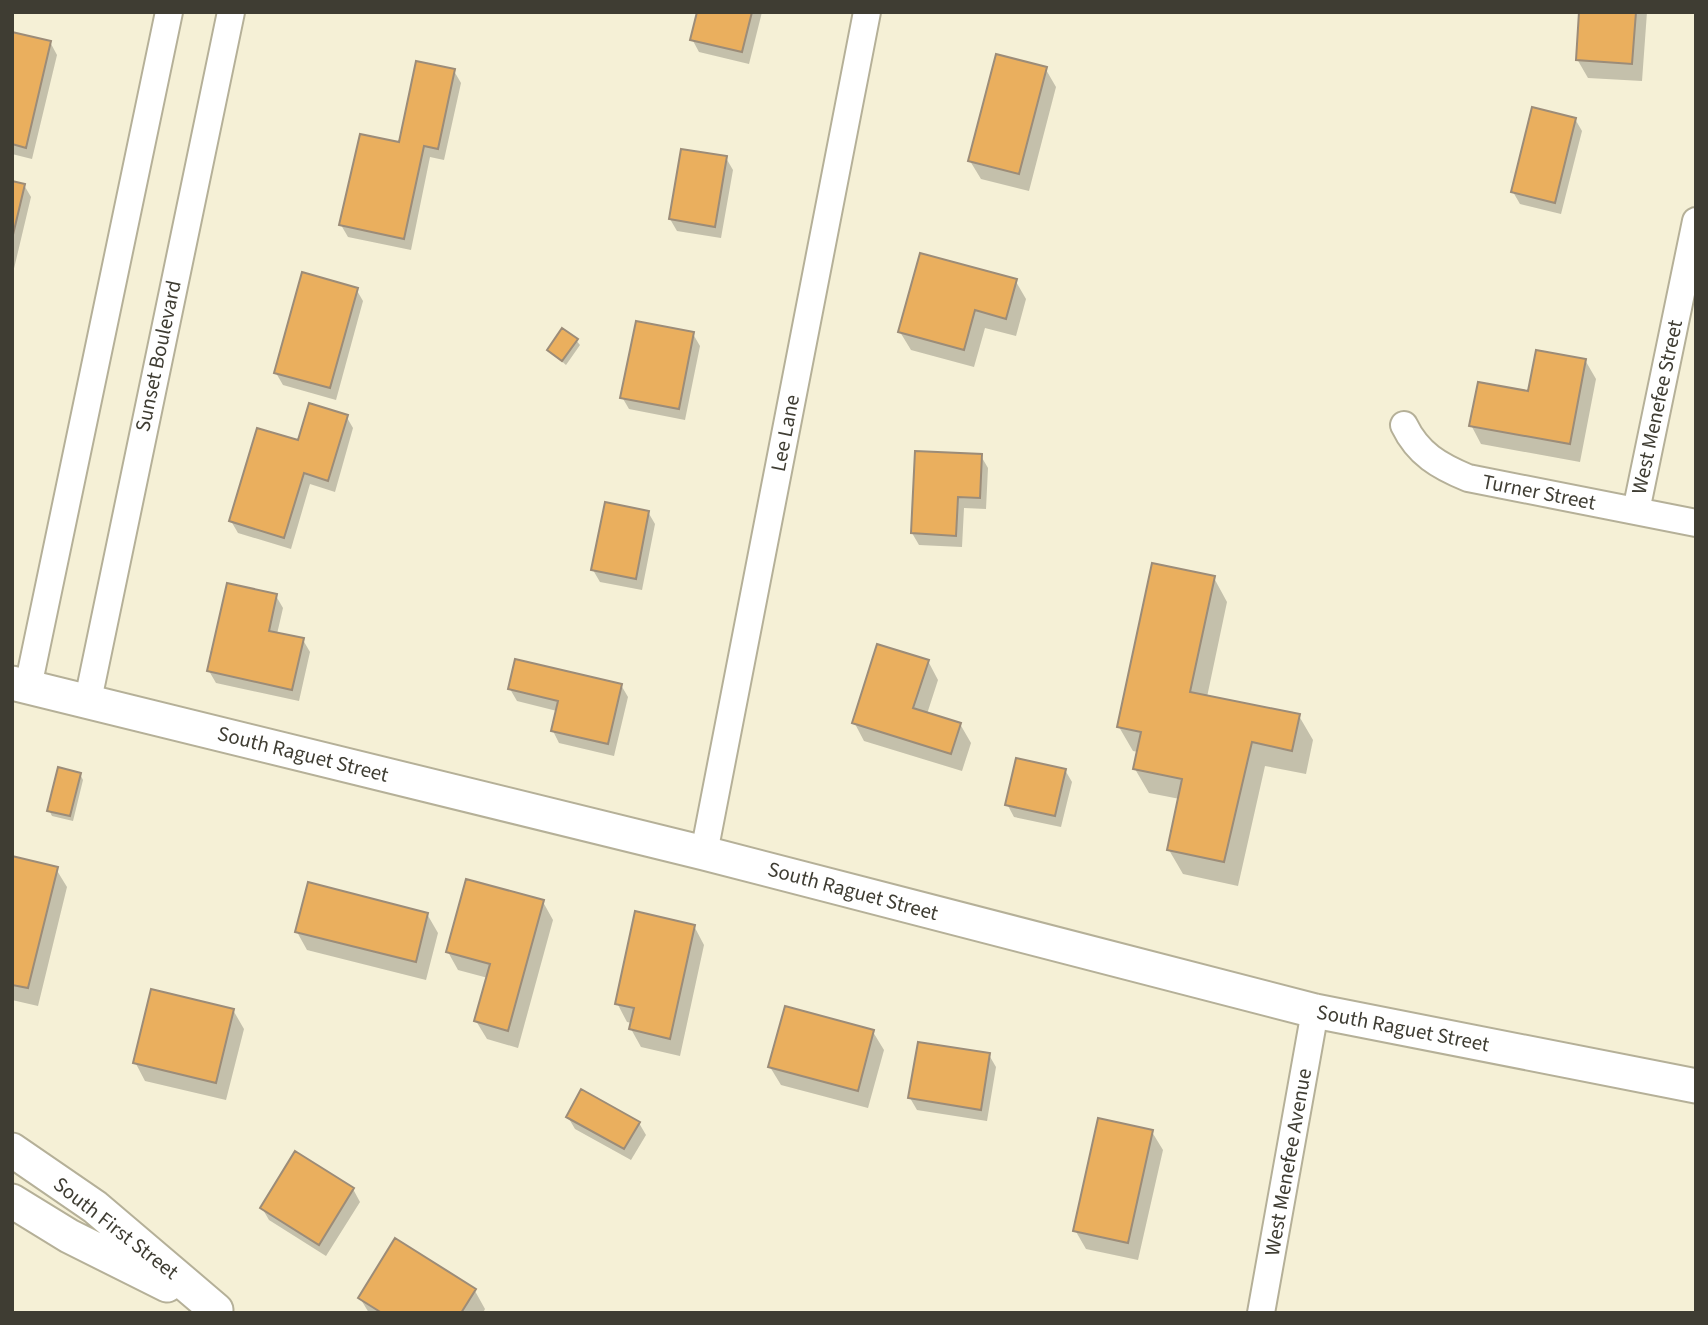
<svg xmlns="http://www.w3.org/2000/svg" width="1708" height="1325" font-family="'Source Sans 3',sans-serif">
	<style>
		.shadow { fill: #0003 }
		.building { fill: #eaaf5e; stroke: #9c8c78; stroke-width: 2 }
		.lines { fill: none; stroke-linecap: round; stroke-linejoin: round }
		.minor-casing { stroke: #b5b098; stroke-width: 30 }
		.tertiary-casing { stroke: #b5b098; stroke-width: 37 }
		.minor { stroke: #fff; stroke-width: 26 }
		.tertiary { stroke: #fff; stroke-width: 33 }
		.labels { text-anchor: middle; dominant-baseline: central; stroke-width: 6; stroke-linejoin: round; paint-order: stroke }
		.street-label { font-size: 21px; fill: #3f3d33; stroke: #fff }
	</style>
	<rect width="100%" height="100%" fill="#f5f0d6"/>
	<!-- shadow -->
	<path class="shadow" d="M699,12h63l-13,52 -50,-12 -7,-13z
		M1581,12h66l-5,69 -54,-3 -11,-19z
		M12,34l38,8 7,13 -25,104 -20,-5z
		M1045,68l11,19 -27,104 -48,-12 -11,-18z
		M454,71l7,12 -17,77 -14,-3 -19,93 -63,-13 -7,-12z
		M1575,119l7,12 -21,83 -41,-10 -7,-12z
		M726,158l7,12 -12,68 -44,-7 -7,-12z
		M12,183l12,2 7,12 -19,80z
		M1015,280l11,19 -10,37 -31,-8 -11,39 -63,-17 -11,-18z
		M356,289l7,12 -27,99 -53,-15 -7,-12z
		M693,334l7,12 -15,74 -56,-11 -7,-12z
		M576,340l4,5 -14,20 -17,-15z
		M1585,360l11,19 -16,83 -99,-18 -10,-19z
		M346,416l7,12 -18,64 -25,-8 -19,65 -53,-16 -7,-12 68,-79z
		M981,456l7,12 -2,41 -22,-1 -2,39 -43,-2 -7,-12z
		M648,512l7,12 -13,66 -42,-8 -7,-12z
		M1214,578l13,24 -20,95 92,19 14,24 -7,34 -41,-8 -27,120 -55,-12 -14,-24 11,-51 -31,-6 -14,-24 3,-17 -5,-1 -14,-24z
		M276,596l7,12 -6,26 26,6 7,12 -11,49 -83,-18 -7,-12z
		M928,661l10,19 -11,34 33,10 11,19 -9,28 -98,-30 -10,-19z
		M621,685l7,12 -14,59 -55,-13 -6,-12 4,-20 -40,-10 -7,-12z
		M1065,770l7,12 -11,45 -47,-10 -7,-13z
		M80,774l3,6 -10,41 -21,-5 -3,-6z
		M12,858l44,11 11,18 -29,119 -26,-6z
		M543,902l10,18 -35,128 -31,-9 -11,-18 12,-43 -30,-8 -10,-18z
		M427,914l11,19 -12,47 -119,-30 -10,-18z
		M694,926l10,19 -24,111 -39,-9 -10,-18 1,-6 -5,-1 -10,-19z
		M233,1010l11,19 -18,71 -81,-19 -10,-19z
		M873,1032l11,18 -16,58 -87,-23 -11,-18z
		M989,1055l7,12 -9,54 -70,-11 -7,-12z
		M568,1117l71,6 7,12 -15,25 -56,-31z
		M1152,1132l11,18 -25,110 -52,-11 -11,-19z
		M353,1189l7,13 -34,54 -57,-36 -7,-12z
		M475,1291l10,18 -2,4h-114l-9,-15z"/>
	<!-- building -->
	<path class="building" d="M697,12h55l-10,40 -52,-12z
		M1579,12h57l-4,52 -56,-4z
		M12,32l39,9 -25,107 -14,-4z
		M996,54l51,13 -28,107 -51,-13z
		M416,61l39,8 -17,80 -14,-3 -20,93 -65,-14 21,-91 39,8z
		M1532,107l44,11 -21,85 -44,-11z
		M681,149l46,7 -12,71 -46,-8z
		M12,181l13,3 -13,55z
		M920,253l97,26 -11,40 -31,-9 -11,40 -66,-18z
		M302,272l56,16 -28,100 -56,-15z
		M636,321l58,11 -15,77 -59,-11z
		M562,328l16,11 -16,22 -15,-11z
		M1536,350l50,9 -16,85 -101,-18 9,-44 50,9z
		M309,403l39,12 -20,66 -24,-8 -20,65 -55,-17 28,-93 41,12z
		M915,451l67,3 -2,44 -22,-1 -2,39 -45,-3z
		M605,502l44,9 -13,68 -45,-9z
		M1152,563l63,13 -25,116 110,22 -8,37 -40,-9 -28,120 -57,-12 15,-71 -49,-10 8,-37 -24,-5z
		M227,583l50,11 -8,37 35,7 -12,52 -85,-19z
		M877,644l52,16 -16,48 48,15 -10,31 -99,-31z
		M515,659l107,25 -14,60 -57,-13 7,-30 -50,-12z
		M1016,758l50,11 -11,47 -50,-11z
		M58,767l23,6 -11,43 -23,-5z
		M12,856l46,11 -30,121 -16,-3z
		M466,879l78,21 -36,131 -34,-10 16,-57 -44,-12z
		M308,882l120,31 -12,49 -121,-30z
		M635,911l60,14 -25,114 -41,-10 5,-21 -19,-4z
		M151,989l83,20 -18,74 -83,-20z
		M785,1006l89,24 -16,61 -90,-24z
		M918,1042l72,11 -9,57 -73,-12z
		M581,1089l59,33 -16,27 -58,-32z
		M1098,1118l55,12 -25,113 -55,-12z
		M295,1151l59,37 -35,57 -59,-37z
		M395,1238l81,51 -15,24h-79l-24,-15z"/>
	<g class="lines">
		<!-- minor casing -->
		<g class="minor-casing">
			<path id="minor" d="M1404,425c14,29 35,41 64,53l228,45
				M1636,511l60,-290
				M28,687l141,-675
				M88,700l143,-688
				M704,853l163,-841
				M1261,1313l54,-302"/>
		</g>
		<!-- tertiary casing -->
		<g class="tertiary-casing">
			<path id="tertiary" d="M12,683l692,170 611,158 381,75
				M12,1150l83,57 121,103
				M12,1201l57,35 98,49"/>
		</g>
		<!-- minor -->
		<use href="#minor" class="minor"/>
		<!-- tertiary -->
		<use href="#tertiary" class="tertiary"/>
	</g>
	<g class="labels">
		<!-- street labels -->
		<g class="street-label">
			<text transform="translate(158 356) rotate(-78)">Sunset Boulevard</text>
			<text transform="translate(1657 407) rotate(-78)">West Menefee Street</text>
			<text transform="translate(785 433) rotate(-79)">Lee Lane</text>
			<text transform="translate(1539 492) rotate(11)">Turner Street</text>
			<text transform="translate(303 754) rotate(14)">South Raguet Street</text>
			<text transform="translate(853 891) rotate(15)">South Raguet Street</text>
			<text transform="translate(1403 1028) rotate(11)">South Raguet Street</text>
			<text transform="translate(1288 1162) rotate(-80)">West Menefee Avenue</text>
			<text transform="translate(116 1228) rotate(38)">South First Street</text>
		</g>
	</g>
	<!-- border -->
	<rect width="1708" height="1325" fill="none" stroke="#3f3d33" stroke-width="28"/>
</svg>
